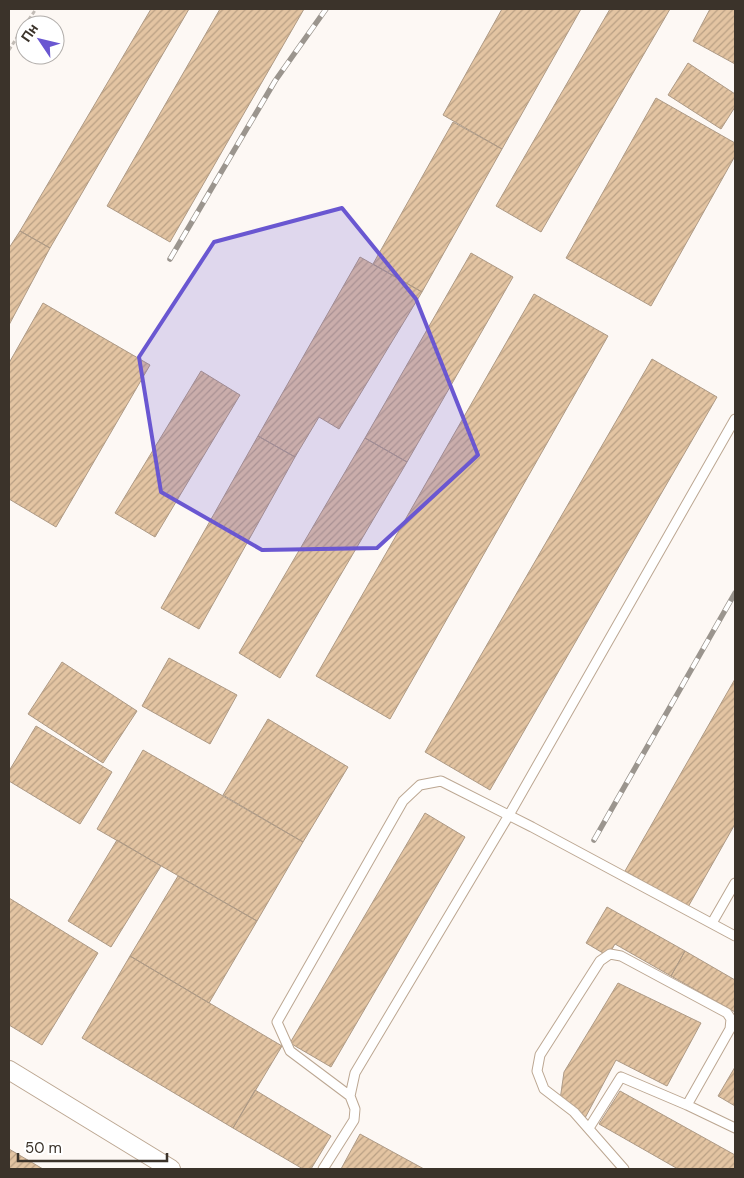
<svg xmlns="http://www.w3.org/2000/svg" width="744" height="1178" font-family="'DM Sans',sans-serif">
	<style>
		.building { fill: url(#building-hatch); stroke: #ae9a85 }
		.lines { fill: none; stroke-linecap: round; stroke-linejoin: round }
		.service-casing { stroke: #bca792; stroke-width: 11 }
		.minor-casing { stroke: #bca792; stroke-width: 20 }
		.path { stroke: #c2bcb6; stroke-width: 3; stroke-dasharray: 4 2.5; stroke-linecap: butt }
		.service { stroke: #fff; stroke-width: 9 }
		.minor { stroke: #fff; stroke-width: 18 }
		.rail-casing { stroke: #9b958e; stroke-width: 5.5 }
		.rail { stroke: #fff; stroke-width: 4; stroke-dasharray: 11; stroke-linecap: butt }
		.marked { fill: #6a57d1; fill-opacity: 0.2; stroke: #6a57d1; stroke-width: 4; stroke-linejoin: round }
	</style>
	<defs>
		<pattern id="building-hatch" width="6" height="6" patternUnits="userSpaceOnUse" patternTransform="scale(1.25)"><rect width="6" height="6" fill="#e3c4a2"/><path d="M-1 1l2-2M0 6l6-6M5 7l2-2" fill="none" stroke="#b9a084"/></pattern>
	</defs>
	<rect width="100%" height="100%" fill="#fdf8f4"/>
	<!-- building -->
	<path class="building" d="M151,9h38l-139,239 -30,-17z
		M220,9h84l-134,233 -63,-36z
		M502,9h79l-79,140 -59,-34z
		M610,9h60l-129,223 -45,-26z
		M710,9h25v55l-42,-23z
		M688,63l47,31v13l-14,22 -53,-34z
		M656,98l79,45v13l-84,150 -85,-48z
		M453,122l49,27 -80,143 -49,-28z
		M20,231l30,17 -41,77v-77z
		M471,253l42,24 -106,185 -42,-24z
		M360,257l62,35 -83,137 -20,-12 -24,40 -37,-21z
		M534,294l74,42 -218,383 -74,-43z
		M43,303l107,62 -94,162 -47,-28v-136z
		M652,359l65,38 -227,393 -65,-38z
		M201,371l39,24 -85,142 -40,-24z
		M258,436l37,21 -96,172 -38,-21z
		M365,438l42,24 -127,216 -41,-25z
		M169,658l68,37 -27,49 -68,-38z
		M62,662l75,49 -34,52 -75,-49z
		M735,679v145l-47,83 -63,-36z
		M268,719l80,48 -45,75 -80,-47z
		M36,726l76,46 -32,52 -71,-43v-10z
		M143,750l160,92 -46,79 -160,-92z
		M425,813l40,24 -134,230 -41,-24z
		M117,840l44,26 -50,81 -43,-26z
		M178,876l79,45 -48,82 -79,-47z
		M9,898l89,55 -56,92 -33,-20z
		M607,907l78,44 -14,25 -56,-32 -7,12 -22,-13z
		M685,951l50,29v32l-64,-36z
		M130,956l152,90 -49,82 -151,-90z
		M618,983l83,40 -34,63 -51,-26 -31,58 -25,-18 4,-28z
		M735,1067v39l-17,-10z
		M255,1090l76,46 -20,33h-8l-70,-41z
		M620,1091l115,64v14h-57l-79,-45z
		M360,1134l64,35h-83z
		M9,1149l34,20h-34z"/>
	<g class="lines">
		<!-- service casing -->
		<g class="service-casing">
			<path id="service" d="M712,923l23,-40
				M350,1096l-60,-45 -13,-29 126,-221 17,-16 21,-4 91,46 203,109
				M589,1128l32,-51 66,28 48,23
				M323,1169l31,-49 1,-11 -5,-13 5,-23 154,-258 226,-396
				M624,1169l-50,-57 -30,-23 -7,-18 3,-16 60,-94 10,-7 11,2 106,57 4,6 -1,10 -43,76"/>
		</g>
		<!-- minor casing -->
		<g class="minor-casing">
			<path id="minor" d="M9,1070l162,99"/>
		</g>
		<!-- path -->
		<path class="path" d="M25,25l11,-16
			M9,50l16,-25"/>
		<!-- service -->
		<use href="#service" class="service"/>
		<!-- minor -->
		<use href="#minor" class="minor"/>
		<!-- rail casing -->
		<g class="rail-casing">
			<path id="rail" d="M170,259l105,-178 51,-72
				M594,840l141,-247"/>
		</g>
		<!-- rail -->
		<use href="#rail" class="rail"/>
	</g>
	<!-- marked area -->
	<path class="marked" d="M342,208l74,91 62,156 -101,93 -115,2 -101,-58 -22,-135 75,-115z"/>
	<!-- border -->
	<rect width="744" height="1178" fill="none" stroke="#3b332a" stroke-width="20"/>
	<!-- north arrow -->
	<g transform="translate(40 40) rotate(305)"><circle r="24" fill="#ffffff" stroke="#b1adaa"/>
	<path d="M0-4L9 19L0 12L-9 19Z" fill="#6a57d1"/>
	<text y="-8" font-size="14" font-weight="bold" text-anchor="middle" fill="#3b332a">Пн</text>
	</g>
	<!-- scale -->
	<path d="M18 1153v8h149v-8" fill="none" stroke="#3b332a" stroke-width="2.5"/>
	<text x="25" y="1153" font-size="15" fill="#3b332a" stroke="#ffffff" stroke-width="4" paint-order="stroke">50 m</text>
</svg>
